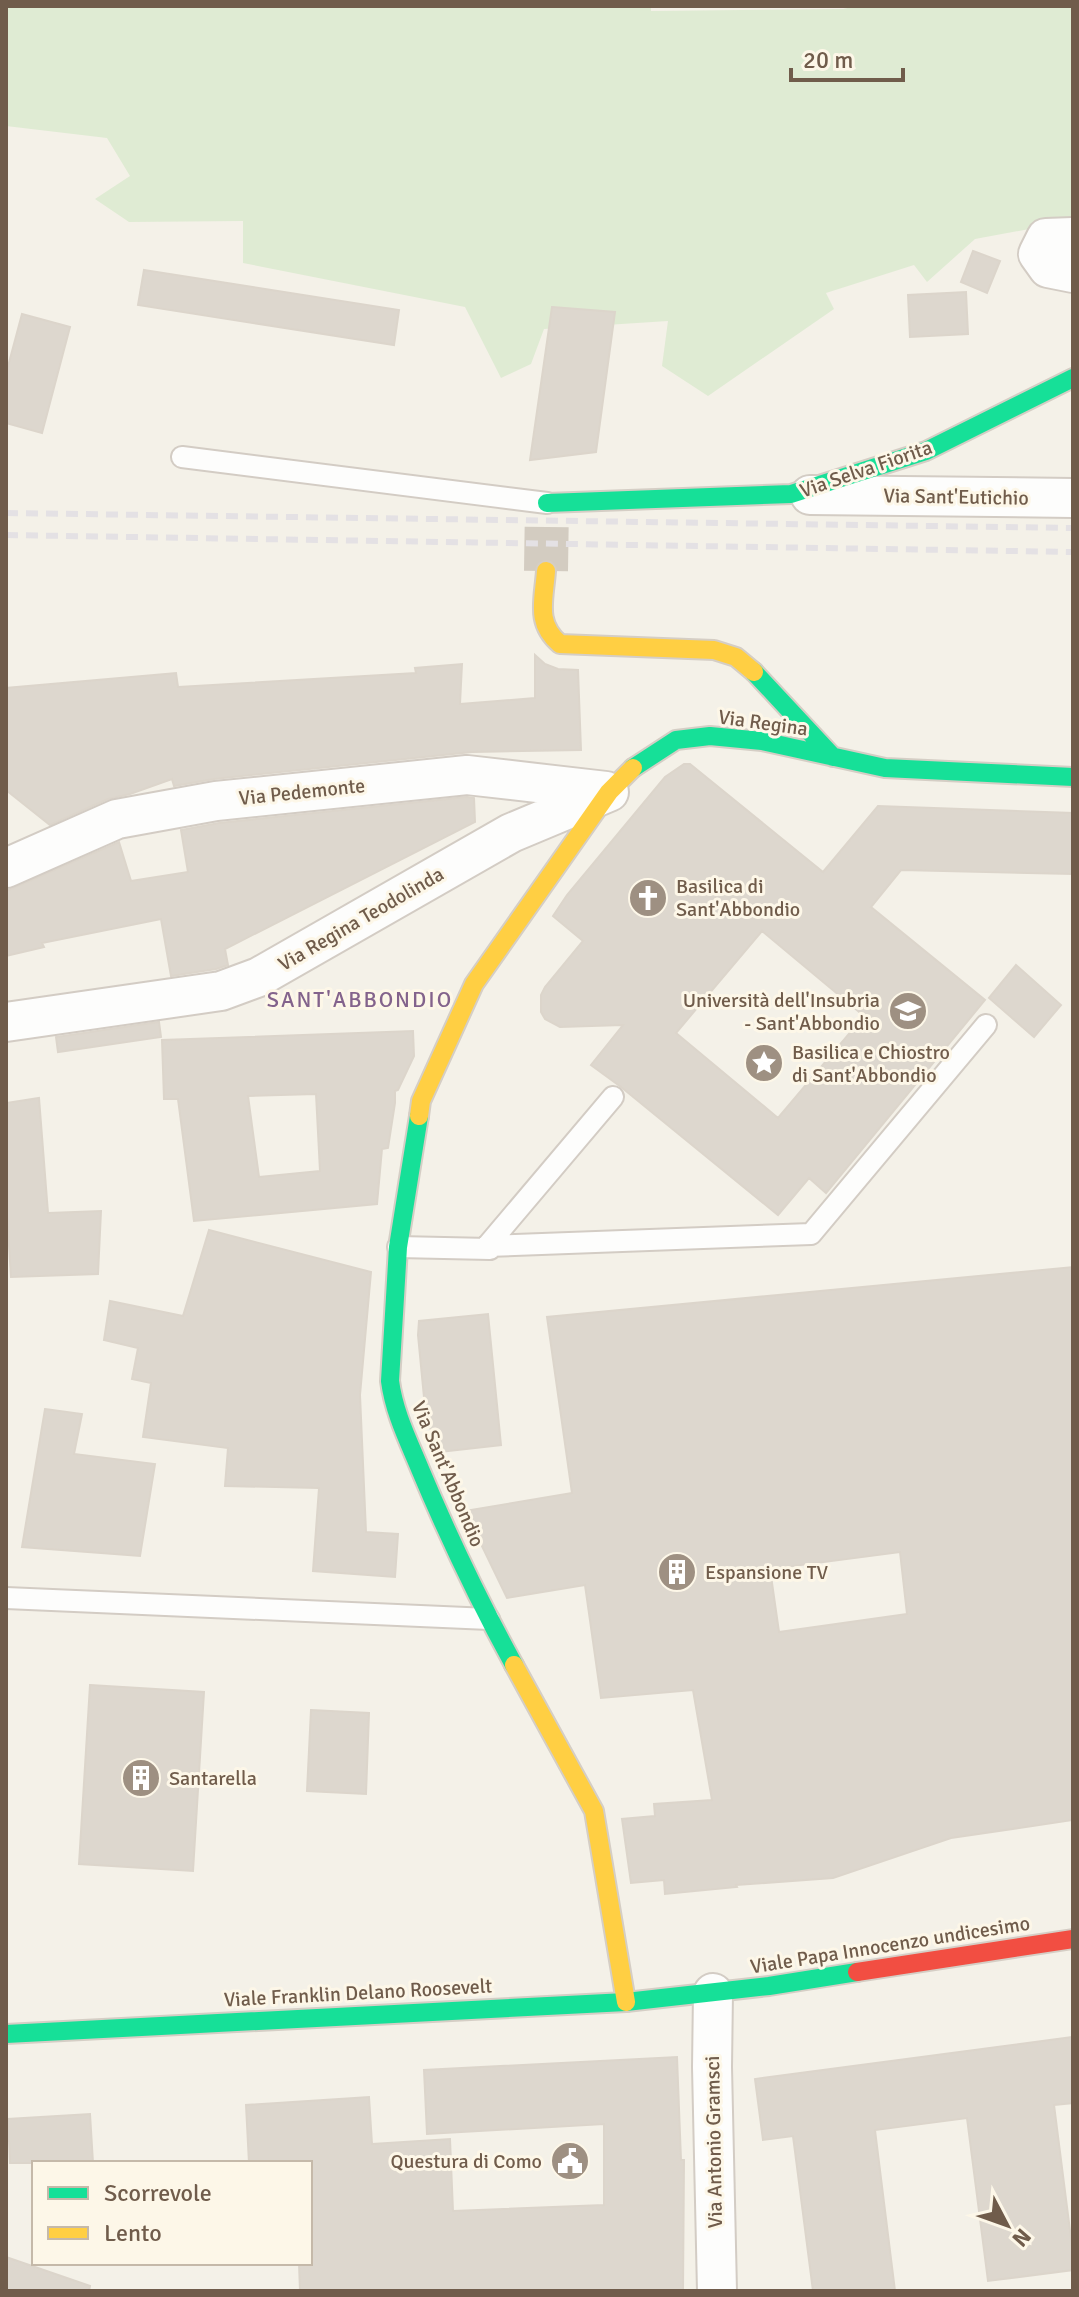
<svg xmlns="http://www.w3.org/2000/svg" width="1079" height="2297" font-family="Signika,sans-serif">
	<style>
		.green { fill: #dfebd3 }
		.building { fill: #ddd7ce; stroke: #dcd5cb; stroke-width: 2; fill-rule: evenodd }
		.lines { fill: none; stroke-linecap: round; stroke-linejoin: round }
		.secondary-tunnel { stroke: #d3ccc1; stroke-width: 44; stroke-dasharray: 44 22; stroke-linecap: butt }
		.lane-casing { stroke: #d3ccc4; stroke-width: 24 }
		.street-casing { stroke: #d3ccc4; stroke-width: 42 }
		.fast-casing { stroke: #d5cec5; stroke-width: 22 }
		.slow-casing { stroke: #d5cec5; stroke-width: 22 }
		.jam-casing { stroke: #d5cec5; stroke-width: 22 }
		.lane { stroke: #fdfdfc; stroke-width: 20 }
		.street { stroke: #fdfdfc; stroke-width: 38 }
		.fast { stroke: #16e098; stroke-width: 18 }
		.slow { stroke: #ffcf43; stroke-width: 18 }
		.jam { stroke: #f24e42; stroke-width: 18 }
		.rail { stroke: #e4e1e4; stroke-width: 6; stroke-dasharray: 12 8; stroke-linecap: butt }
		.labels { text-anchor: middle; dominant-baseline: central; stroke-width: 6; stroke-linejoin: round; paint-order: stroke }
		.street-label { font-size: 20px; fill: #705c4b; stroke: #fdf7e8 }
		.poi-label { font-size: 20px; fill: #705c4b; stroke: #fdf7e8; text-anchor: start }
		.neighbourhood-label { font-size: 22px; letter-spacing: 2px; fill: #83638c; stroke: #fdf7e8 }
	</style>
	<rect width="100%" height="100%" fill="#f4f1e8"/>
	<!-- green -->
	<path class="green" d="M6,6h645v5l192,-2 14,-3h216v215l-98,18 -48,43 -13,-17 -88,28 8,16 -126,87 -46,-30 6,-45 -124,8 -13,35 -30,14 -36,-71 -222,-44v-42l-114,1 -34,-23 35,-23 -23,-38 -101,-12z"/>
	<!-- building -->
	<path class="building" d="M973,251l27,10 -13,32 -26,-11z
		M144,270l255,40 -5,35 -256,-40z
		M966,292l2,42 -58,3 -2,-42z
		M552,307l63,5 -19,140 -66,8z
		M22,314l48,13 -28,106 -36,-10v-49z
		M535,655l10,9 13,5 20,1 3,80 -109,2 -258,27 -40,7 -2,-7 -42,15 -22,5 -58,26 -44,-35v-102l170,-15 2,14 238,-14 -1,-5 47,-4 -2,40 75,-6z
		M684,764h6l133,108 55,-66 195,7v61l-172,-4 -30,37 114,93 -159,193 -17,-15 -31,37 -157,-128 -30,-22 32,-40 -63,2 -15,-8 -4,-7v-17l4,-8 38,-46 -30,-25 14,-21 98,-118zM762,931l102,85 -86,102 -102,-85z
		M467,797l7,1 1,24 -250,127 3,16 -12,4 -45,7 -10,-57 -119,24 2,4 -38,9v-65l113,-49 12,39 57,-9 -7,-42 38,-7z
		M1016,965l45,40 -27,32 -45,-39z
		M159,1022l2,15 -103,15 -2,-15z
		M413,1031l1,25 -16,34 -3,1v12l-7,45 -6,1 -5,55 -183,17 -16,-122h-14l-2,-59zM316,1094l4,77 -61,6 -11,-81z
		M39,1098l9,115 53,-2 -3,63 -87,3 -5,-78v-96z
		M209,1230l162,42 -11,123 6,137 32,2 -3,43 -82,-6 6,-83 -94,-2 3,-38 -85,-11 8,-54 -19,-4 6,-31 -34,-8 6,-39 73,15z
		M1073,1267v553l-122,18 -118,40 -97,7 1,2 -72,7 -1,-14 -33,3 -9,-64 33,-3 -1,-12 58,-4 -19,-110 -92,8 -16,-113 -78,13 -42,-87 107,-18 -25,-176zM900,1552l7,62 -128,18 -9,-63z
		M488,1314l13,131 -61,7 -14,-34 -8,-83 1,-14z
		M45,1409l37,5 -8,40 81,10 -15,92 -118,-9z
		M90,1685l114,7 -11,179 -114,-7z
		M311,1710l58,3 -3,81 -59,-3z
		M1073,2037v66l-19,2 19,149v16l-85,11 -21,-163 -92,12 20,161h-82l-20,-155 -30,4 -8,-61z
		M677,2057l4,103h3l-1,131h-383l-1,-28h11v-100h-61l-3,-58 123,-8 3,47 78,-5 3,72 151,-6v-81l-177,10 -3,-64z
		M90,2114l3,49h-83l-2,-44z
		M6,2257l84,29 -1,5h-83z"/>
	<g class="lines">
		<!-- secondary-tunnel -->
		<path class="secondary-tunnel" d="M546,571l1,-68"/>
		<!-- lane casing -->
		<g class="lane-casing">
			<path id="lane" d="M182,457l365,46
				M487,1246l126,-149
				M398,1247l92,2 -3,-3 324,-12 175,-209
				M6,1598l483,21"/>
		</g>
		<!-- street casing -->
		<g class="street-casing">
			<path id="street" d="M1073,237l-27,1 -8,16 10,14 25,5
				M810,495l263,3
				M6,868l111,-49 99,-18 251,-26 139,16
				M6,1022l215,-31 38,-14 252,-144 98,-41
				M713,1993l-1,74 5,224"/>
		</g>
		<!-- fast casing -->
		<g class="fast-casing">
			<path id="fast" d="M547,503l244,-9 135,-43 147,-73
				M754,672l79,85
				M633,768l43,-28 34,-4 52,5 123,27 188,9
				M419,1116l-21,131 -8,134c4,31 18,59 30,88 28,67 59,132 94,196
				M6,2034l620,-32 143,-16 88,-14"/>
		</g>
		<!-- slow casing -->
		<g class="slow-casing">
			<path id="slow" d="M546,571c-2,29 -11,52 14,73l154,6 22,7 18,15
				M419,1116l2,-15 53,-117 135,-192 24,-24
				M514,1665l80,146 32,191"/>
		</g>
		<!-- jam casing -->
		<g class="jam-casing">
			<path id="jam" d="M857,1972l216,-33"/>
		</g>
		<!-- lane -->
		<use href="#lane" class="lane"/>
		<!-- street -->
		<use href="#street" class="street"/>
		<!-- fast -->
		<use href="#fast" class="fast"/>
		<!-- slow -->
		<use href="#slow" class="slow"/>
		<!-- jam -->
		<use href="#jam" class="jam"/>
		<!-- rail -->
		<path class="rail" d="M6,513l1067,15
			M6,535l1067,17"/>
	</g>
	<!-- icons -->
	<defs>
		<g id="church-disc" transform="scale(2)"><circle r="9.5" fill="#9e9082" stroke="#fdf7e8"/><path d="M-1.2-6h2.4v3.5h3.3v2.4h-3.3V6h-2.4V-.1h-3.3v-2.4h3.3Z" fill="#fff"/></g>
		<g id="university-disc" transform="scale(2)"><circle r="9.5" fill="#9e9082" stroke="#fdf7e8"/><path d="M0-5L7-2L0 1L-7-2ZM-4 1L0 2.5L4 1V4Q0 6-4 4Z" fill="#fff"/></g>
		<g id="sight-disc" transform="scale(2)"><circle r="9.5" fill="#9e9082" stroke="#fdf7e8"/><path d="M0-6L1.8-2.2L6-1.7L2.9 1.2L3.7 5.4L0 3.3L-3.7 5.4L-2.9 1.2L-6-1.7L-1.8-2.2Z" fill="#fff"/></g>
		<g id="building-disc" transform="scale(2)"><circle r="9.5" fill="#9e9082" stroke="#fdf7e8"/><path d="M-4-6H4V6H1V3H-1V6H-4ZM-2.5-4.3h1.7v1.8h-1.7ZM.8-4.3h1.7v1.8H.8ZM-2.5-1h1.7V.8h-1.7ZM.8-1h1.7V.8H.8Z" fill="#fff"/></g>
		<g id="civic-disc" transform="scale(2)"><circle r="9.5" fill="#9e9082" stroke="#fdf7e8"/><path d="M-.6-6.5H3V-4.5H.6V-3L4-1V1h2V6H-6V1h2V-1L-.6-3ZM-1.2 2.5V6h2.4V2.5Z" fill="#fff"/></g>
	</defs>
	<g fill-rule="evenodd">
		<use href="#church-disc" x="648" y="898"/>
		<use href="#university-disc" x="908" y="1011"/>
		<use href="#sight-disc" x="764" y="1063"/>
		<use href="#building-disc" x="677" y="1572"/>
		<use href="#building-disc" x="141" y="1778"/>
		<use href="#civic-disc" x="570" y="2161"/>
	</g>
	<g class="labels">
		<!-- street labels -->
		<g class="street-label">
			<text transform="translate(866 469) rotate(-19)">Via Selva Fiorita</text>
			<text transform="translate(956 497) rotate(1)">Via Sant'Eutichio</text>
			<text transform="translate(763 723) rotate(8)">Via Regina</text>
			<text transform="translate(302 792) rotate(-6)">Via Pedemonte</text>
			<text transform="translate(361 919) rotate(-30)">Via Regina Teodolinda</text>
			<text transform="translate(448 1474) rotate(67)">Via Sant'Abbondio</text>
			<text transform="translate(890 1945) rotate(-9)">Viale Papa Innocenzo undicesimo</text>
			<text transform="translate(358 1993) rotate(-3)">Viale Franklin Delano Roosevelt</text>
			<text transform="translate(714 2142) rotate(-91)">Via Antonio Gramsci</text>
		</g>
		<!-- poi labels -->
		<g class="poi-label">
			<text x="676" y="886">Basilica di<tspan x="676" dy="23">Sant'Abbondio</tspan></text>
			<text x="880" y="1000" text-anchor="end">Università dell'Insubria<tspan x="880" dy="23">- Sant'Abbondio</tspan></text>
			<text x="792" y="1052">Basilica e Chiostro<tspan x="792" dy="23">di Sant'Abbondio</tspan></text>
			<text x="705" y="1572">Espansione TV</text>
			<text x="169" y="1778">Santarella</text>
			<text x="542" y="2161" text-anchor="end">Questura di Como</text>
		</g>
		<!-- neighbourhood labels -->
		<g class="neighbourhood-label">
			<text x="360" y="999">SANT'ABBONDIO</text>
		</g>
	</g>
	<!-- border -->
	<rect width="1079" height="2297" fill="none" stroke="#705c4b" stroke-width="16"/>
	<!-- legend -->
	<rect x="32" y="2161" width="280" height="104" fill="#fdf7e8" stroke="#c5b9a9" stroke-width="2"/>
	<rect x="48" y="2187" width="40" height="12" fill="#16e098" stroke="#c5b9a9" stroke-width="2"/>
	<text x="104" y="2201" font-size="24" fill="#705c4b">Scorrevole</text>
	<rect x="48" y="2227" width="40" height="12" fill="#ffcf43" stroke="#c5b9a9" stroke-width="2"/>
	<text x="104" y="2241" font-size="24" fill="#705c4b">Lento</text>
	<!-- north arrow -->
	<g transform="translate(1007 2225) rotate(131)" stroke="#fdf7e8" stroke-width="6" paint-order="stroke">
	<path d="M0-6L14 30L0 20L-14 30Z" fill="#705c4b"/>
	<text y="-12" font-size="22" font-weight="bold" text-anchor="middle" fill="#705c4b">N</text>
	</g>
	<!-- scale -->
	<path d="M791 68v12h112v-12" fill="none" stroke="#705c4b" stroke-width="4"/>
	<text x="803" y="68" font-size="24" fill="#705c4b" stroke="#fdf7e8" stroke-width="6" paint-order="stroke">20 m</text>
</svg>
